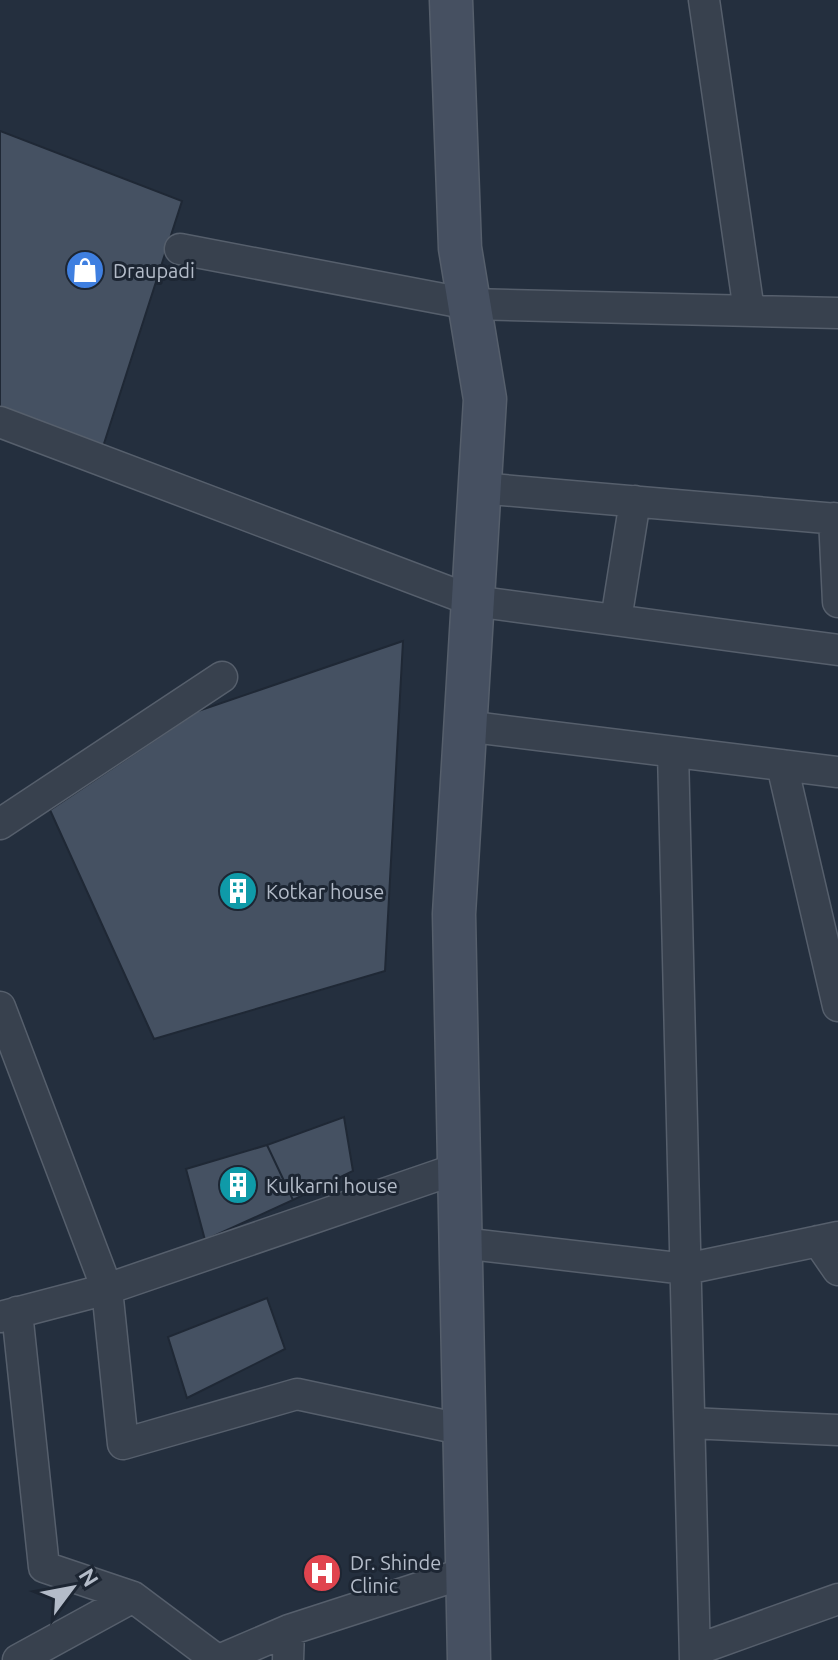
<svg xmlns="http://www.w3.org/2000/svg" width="838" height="1660" font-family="Ubuntu,sans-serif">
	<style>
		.building { fill: #455162; stroke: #1f2835; stroke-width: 2 }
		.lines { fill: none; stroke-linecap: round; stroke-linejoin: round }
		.street-casing { stroke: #565f6c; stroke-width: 33 }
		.secondary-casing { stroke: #565f6c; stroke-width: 45 }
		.street { stroke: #38414e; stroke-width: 30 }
		.secondary { stroke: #465061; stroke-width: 42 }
		.labels { text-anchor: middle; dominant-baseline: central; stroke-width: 6; stroke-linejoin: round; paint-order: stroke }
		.poi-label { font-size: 20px; fill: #b4bcc9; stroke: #1d2633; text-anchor: start }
	</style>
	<rect width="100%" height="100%" fill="#242f3e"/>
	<!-- building -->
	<path class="building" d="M0,131l182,70 -82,255 -100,-42z
		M403,641l-18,330 -231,68 -104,-229 148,-99z
		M344,1117l9,54 -60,29 -26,-55z
		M267,1145l26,55 -88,40 -19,-71z
		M267,1298l18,51 -98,49 -19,-61z"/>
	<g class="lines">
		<!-- street casing -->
		<g class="street-casing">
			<path id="street" d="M704,0l45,311
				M180,249l289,55 369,9
				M0,422l473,179 365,49
				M479,488l359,31
				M834,518l4,84
				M616,620l19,-119
				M465,726l373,46
				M673,752l22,908
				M782,765l56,241
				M0,824l222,-147
				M0,1007l107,282 16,155 174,-50 168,36
				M818,1241l20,29
				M461,1243l225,26 152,-32
				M17,1312l27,255 89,30
				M0,1317l107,-28 352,-121
				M690,1423l148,7
				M696,1650l142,-51
				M18,1660l115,-63 84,63
				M219,1660l70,-30 179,-58
				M288,1660l1,-30"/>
		</g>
		<!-- secondary casing -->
		<g class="secondary-casing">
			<path id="secondary" d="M451,0l9,248 25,151 -31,515 15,746"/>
		</g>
		<!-- street -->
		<use href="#street" class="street"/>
		<!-- secondary -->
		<use href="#secondary" class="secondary"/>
	</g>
	<!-- icons -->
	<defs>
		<g id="shop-disc" transform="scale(2)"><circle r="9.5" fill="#3f7fe0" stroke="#1d2633"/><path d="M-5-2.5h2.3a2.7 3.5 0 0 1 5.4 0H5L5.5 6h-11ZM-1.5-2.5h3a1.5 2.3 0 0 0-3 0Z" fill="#fff"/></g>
		<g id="building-disc" transform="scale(2)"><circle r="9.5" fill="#0f9aa8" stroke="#1d2633"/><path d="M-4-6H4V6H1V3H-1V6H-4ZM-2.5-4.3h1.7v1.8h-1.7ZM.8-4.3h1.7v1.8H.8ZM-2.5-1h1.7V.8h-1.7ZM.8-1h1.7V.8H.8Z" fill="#fff"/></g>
		<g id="hospital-disc" transform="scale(2)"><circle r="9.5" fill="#e0444e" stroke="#1d2633"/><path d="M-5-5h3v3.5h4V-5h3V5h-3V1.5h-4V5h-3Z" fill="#fff"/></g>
	</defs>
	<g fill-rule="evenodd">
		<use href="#shop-disc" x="85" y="270"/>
		<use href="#building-disc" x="238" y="891"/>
		<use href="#building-disc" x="238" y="1185"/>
		<use href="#hospital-disc" x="322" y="1573"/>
	</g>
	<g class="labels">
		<!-- poi labels -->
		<g class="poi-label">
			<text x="113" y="270">Draupadi</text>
			<text x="266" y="891">Kotkar house</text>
			<text x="266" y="1185">Kulkarni house</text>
			<text x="350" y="1562">Dr. Shinde<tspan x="350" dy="23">Clinic</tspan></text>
		</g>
	</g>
	<!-- north arrow -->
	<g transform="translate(72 1588) rotate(58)" stroke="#1d2633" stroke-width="6" paint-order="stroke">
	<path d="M0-6L14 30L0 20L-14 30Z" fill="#b4bcc9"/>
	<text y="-12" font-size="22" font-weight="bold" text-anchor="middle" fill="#b4bcc9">N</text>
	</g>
</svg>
